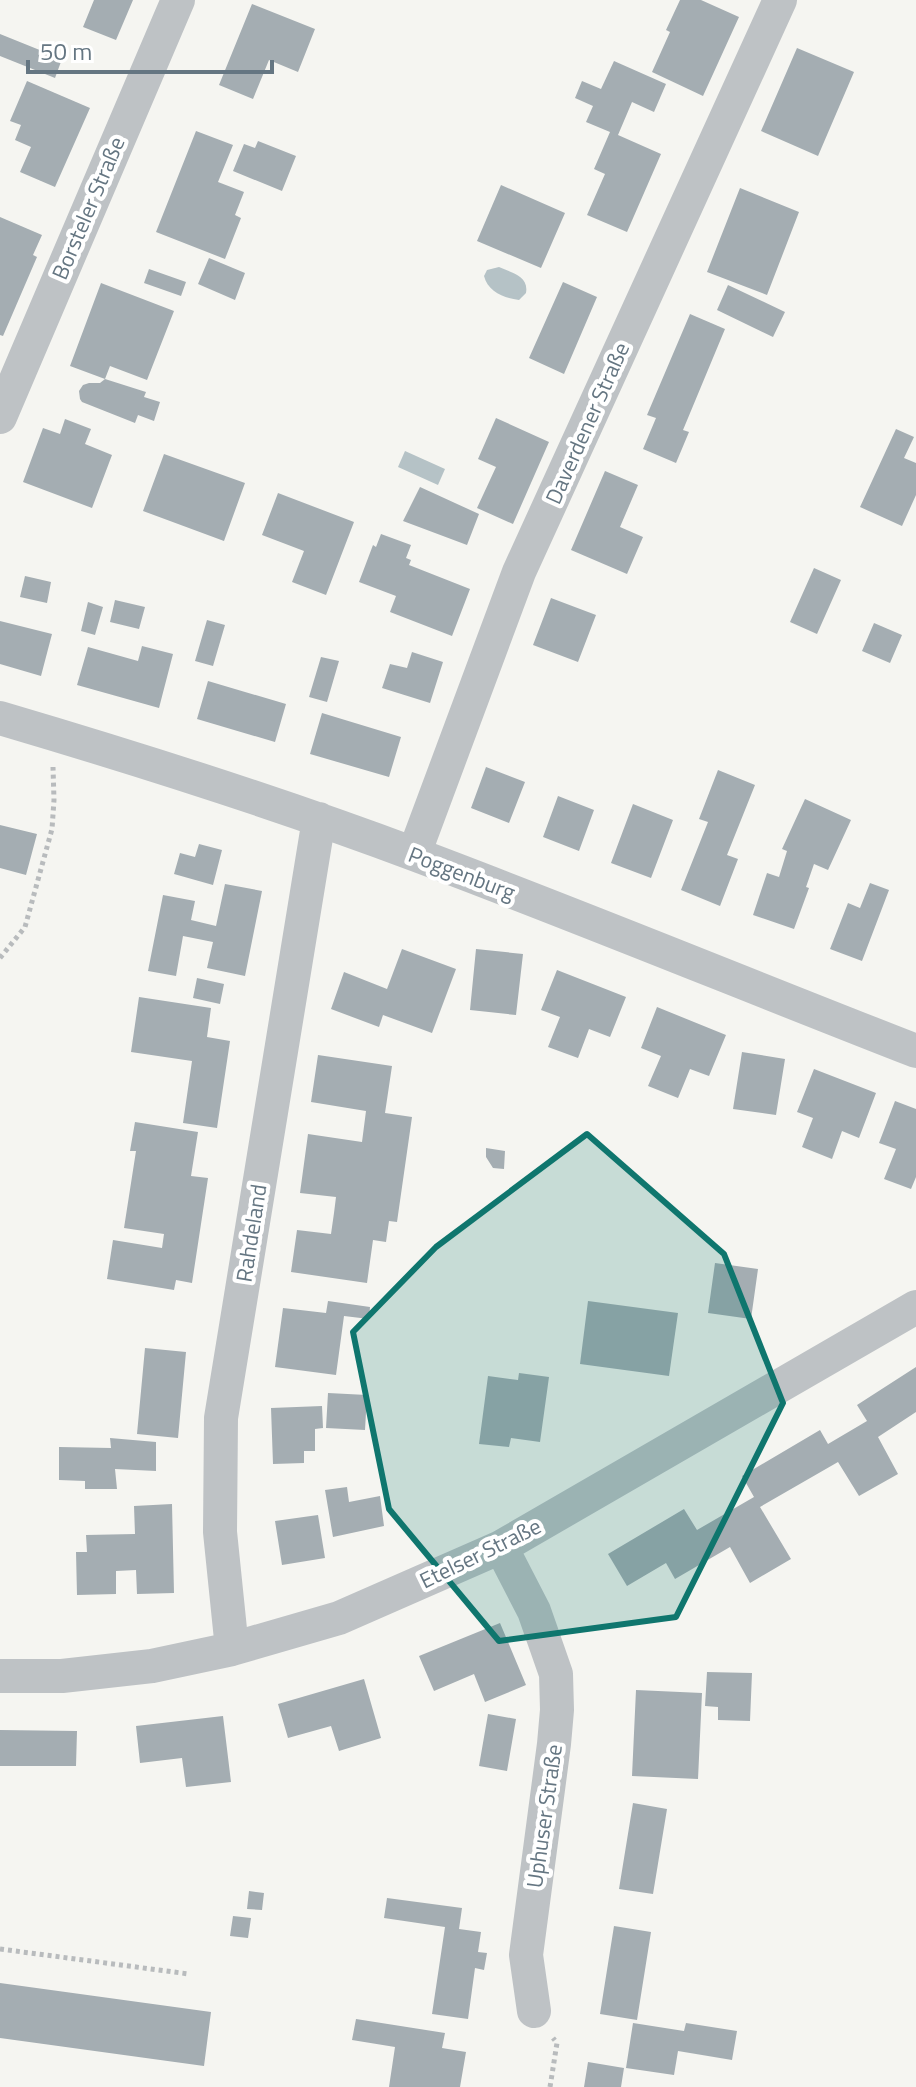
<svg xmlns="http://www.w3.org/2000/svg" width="916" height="2087" font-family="'Titillium Web',sans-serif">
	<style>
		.water { fill: #b5c2c6 }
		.building { fill: #a4adb2 }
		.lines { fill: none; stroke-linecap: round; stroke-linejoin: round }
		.path { stroke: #b8bbbd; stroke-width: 5; stroke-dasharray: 4 4; stroke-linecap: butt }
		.street { stroke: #bec2c5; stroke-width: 34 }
		.marked { fill: #0f766e; fill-opacity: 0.2; stroke: #0f766e; stroke-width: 6; stroke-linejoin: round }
		.labels { text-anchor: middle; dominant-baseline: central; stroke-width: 8; stroke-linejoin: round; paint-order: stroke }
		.street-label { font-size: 22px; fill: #657682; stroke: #fff }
	</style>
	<rect width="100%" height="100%" fill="#f5f5f1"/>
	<!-- water -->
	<path class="water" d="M499,267c13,6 30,9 27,26l-7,7c-15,-2 -31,-8 -35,-24l3,-6z
		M405,451l40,18 -7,16 -40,-18z"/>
	<!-- building -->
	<path class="building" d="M94,0h39l-17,40 -33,-13z
		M680,0h21l38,17 -36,79 -51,-24 18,-40 -4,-2z
		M252,4l63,25 -17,43 -29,-12 -16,39 -34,-14z
		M0,34l62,25 -7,19 -55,-22z
		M797,48l57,24 -36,84 -57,-25z
		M614,61l52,23 -12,28 -22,-10 -14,33 43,19 -34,78 -40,-17 18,-41 -11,-5 16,-37 -24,-10 7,-16 -18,-8 7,-17 19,8z
		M27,81l63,27 -35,79 -35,-15 11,-25 -16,-7 6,-15 -11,-4z
		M196,131l37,14 -15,37 26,10 -9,23 6,3 -16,41 -69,-27z
		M258,141l38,15 -14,35 -49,-20 11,-27 11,4z
		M501,185l64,28 -24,55 -64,-27z
		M740,188l59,24 -32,83 -60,-23z
		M0,217l42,18 -9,20 4,2 -34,79 -3,-1z
		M209,258l36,15 -10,27 -37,-16z
		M149,269l37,13 -5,14 -37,-13z
		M563,282l34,15 -33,77 -35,-16z
		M101,283l73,28 -27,69 -37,-14 -5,13 41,13 -2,5 16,5 -6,19 -16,-6 -3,8 -53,-21 -2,-3 -1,-8 4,-6 6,-2h11l5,-4 -35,-13z
		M728,285l57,27 -12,25 -56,-27z
		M690,314l35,15 -42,101 6,2 -13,31 -33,-14 13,-31 -9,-3z
		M496,418l53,24 -36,82 -36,-16 19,-41 -18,-8z
		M65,419l26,10 -6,15 27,11 -20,53 -69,-26 20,-54 17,6z
		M896,429l18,8 -10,21 12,5v32l-14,31 -42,-19z
		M164,454l81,29 -21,58 -81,-30z
		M605,471l33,14 -18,42 23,10 -16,37 -56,-24z
		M420,487l59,27 -12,31 -64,-24z
		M278,493l76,29 -28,73 -34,-13 12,-31 -42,-16z
		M381,534l30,11 -5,13 5,2 -2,5 61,24 -18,47 -62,-24 6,-16 -37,-14 14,-37 3,2z
		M814,568l27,12 -24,54 -27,-12z
		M25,576l26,6 -4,21 -27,-6z
		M551,598l45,17 -18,47 -45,-17z
		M115,600l30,7 -6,22 -29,-7z
		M88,602l15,5 -8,28 -14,-4z
		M207,620l18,5 -12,41 -18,-5z
		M0,621l52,13 -11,42 -41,-12z
		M874,623l28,12 -12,28 -28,-12z
		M142,646l31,8 -14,54 -82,-23 11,-38 50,14z
		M412,652l31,10 -13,41 -48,-15 8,-24 17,4z
		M321,657l18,4 -12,41 -18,-5z
		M208,681l78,23 -11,38 -78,-23z
		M322,713l79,24 -12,40 -79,-23z
		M486,767l39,15 -16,41 -38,-15z
		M718,770l37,15 -28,70 11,4 -18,47 -39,-16 27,-68 -9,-3z
		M558,796l36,14 -15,41 -36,-14z
		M805,799l46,21 -23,50 -14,-6 -8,23 3,1 -15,41 -41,-14 14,-42 12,4 8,-26 -5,-2z
		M633,804l40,16 -22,58 -40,-15z
		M0,825l37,9 -11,41 -26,-7z
		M199,844l23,6 -9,35 -39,-11 6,-21 15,4z
		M870,883l19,7 -27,71 -32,-12 18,-46 12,5z
		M225,884l37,7 -17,85 -38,-8 6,-26 -30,-6 -7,40 -28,-5 15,-76 32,6 -4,19 25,6z
		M402,949l54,20 -24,64 -49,-18 -4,12 -48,-18 13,-37 43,17z
		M476,949l47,5 -7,61 -46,-5z
		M557,970l69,27 -16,40 -21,-8 -11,29 -30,-11 12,-30 -19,-7z
		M197,978l27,6 -4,20 -27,-6z
		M139,997l72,11 -4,29 23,4 -13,87 -34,-5 9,-62 -61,-9z
		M657,1007l69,28 -17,41 -19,-7 -12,29 -30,-12 13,-30 -20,-8z
		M742,1052l43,7 -9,56 -43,-6z
		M318,1055l74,11 -7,47 27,4 -15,105 -8,-1 -3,21 -13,-2 -6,43 -76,-11 6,-42 34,4 3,-21 2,-16 -36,-4 8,-59 54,8 4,-31 -55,-9z
		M814,1069l62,24 -17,45 -17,-7 -10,28 -30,-12 11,-29 -16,-6z
		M895,1101l21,8v68l-5,12 -27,-10 12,-30 -17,-6z
		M135,1122l63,10 -7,44 17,2 -16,105 -16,-3 -2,10 -67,-11 6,-39 49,8 2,-14 -40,-6 12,-77h-6z
		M486,1148l19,3 -1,18 -11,-1 -7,-11z
		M715,1263l43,6 -7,50 -43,-6z
		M328,1301l42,6 -1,12 -25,-3 -8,59 -61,-8 8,-59 43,5z
		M588,1301l90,12 -9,63 -89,-12z
		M145,1348l41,4 -8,86 -41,-4z
		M916,1367v45l-38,25 20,37 -39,22 -21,-34 -78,45 31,52 -41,24 -20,-36 -55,32 -9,-16 -39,23 -19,-32 76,-45 13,21 57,-33 -12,-21 78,-46 8,14 39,-23 -10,-16z
		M519,1373l30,4 -9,65 -29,-4 -2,9 -30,-3 9,-68 30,4z
		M328,1393l39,2 -2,35 -39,-2z
		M322,1406l1,22 -8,1v22h-11v12l-31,1 -2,-56z
		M110,1438l46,4v29l-41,-2 2,20h-32v-8l-26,-1v-33l52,1z
		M347,1487l2,15 31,-6 4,30 -51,11 -8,-47z
		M172,1504l2,89 -37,1 -1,-24 -20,1v23l-39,1 -1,-43h11l-1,-17 49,-1 -1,-28z
		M318,1515l7,43 -43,7 -7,-44z
		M500,1623l26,62 -41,17 -11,-28 -40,17 -15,-35z
		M707,1672l45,1 -2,48 -32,-1v-13l-13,-1z
		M364,1679l17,59 -42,13 -8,-25 -43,12 -10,-34z
		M636,1690l66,3 -4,86 -66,-3z
		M488,1714l28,5 -9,52 -28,-5z
		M223,1716l8,66 -45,5 -4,-29 -42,5 -4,-37z
		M0,1730l77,1 -1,35h-76z
		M633,1803l34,6 -14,85 -34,-5z
		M249,1891l15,2 -2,17 -15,-1z
		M387,1898l75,10 -3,21 22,3 -3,20 9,1 -3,17 -9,-2 -7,51 -36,-5 13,-87 -61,-9z
		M233,1916l18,2 -3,20 -18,-2z
		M614,1926l37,6 -14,88 -37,-6z
		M0,1983l211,29 -7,54 -204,-28z
		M356,2019l89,14 -3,15 24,4 -6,35h-71l6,-40 -43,-7z
		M633,2023l51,8 2,-8 51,8 -5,29 -54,-9 -4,24 -48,-7z
		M588,2062l36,6 -3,19h-37z"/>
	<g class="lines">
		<!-- path -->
		<path class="path" d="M0,958l25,-31 27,-98 2,-29 -1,-33
			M0,1949l189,25
			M550,2087l7,-44 -4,-5"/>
		<!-- street -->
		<path class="street" d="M0,417l178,-417
			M0,718c139,41 278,85 414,136 168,63 335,132 502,197
			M414,854l105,-282 261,-572
			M501,1547l33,64 22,63 1,36 -3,34 -28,211 8,56
			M232,1649l-12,-117 1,-114 98,-599
			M0,1676h62l90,-10 80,-17 107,-31 162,-71 415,-240"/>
	</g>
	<!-- marked area -->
	<path class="marked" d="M587,1134l137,120 59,149 -107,214 -177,24 -110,-132 -36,-177 83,-85z"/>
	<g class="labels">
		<!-- street labels -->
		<g class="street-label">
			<text transform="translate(88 208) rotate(-67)">Borsteler Straße</text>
			<text transform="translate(587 423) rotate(-66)">Daverdener Straße</text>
			<text transform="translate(462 873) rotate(21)">Poggenburg</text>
			<text transform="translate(251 1233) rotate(-81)">Rahdeland</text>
			<text transform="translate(480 1553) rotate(-26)">Etelser Straße</text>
			<text transform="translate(544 1816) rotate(-82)">Uphuser Straße</text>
		</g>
	</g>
	<!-- scale -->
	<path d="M28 60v12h244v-12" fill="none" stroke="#657682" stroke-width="4"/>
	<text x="40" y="60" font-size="24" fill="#657682" stroke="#ffffff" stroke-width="6" paint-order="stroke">50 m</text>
</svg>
